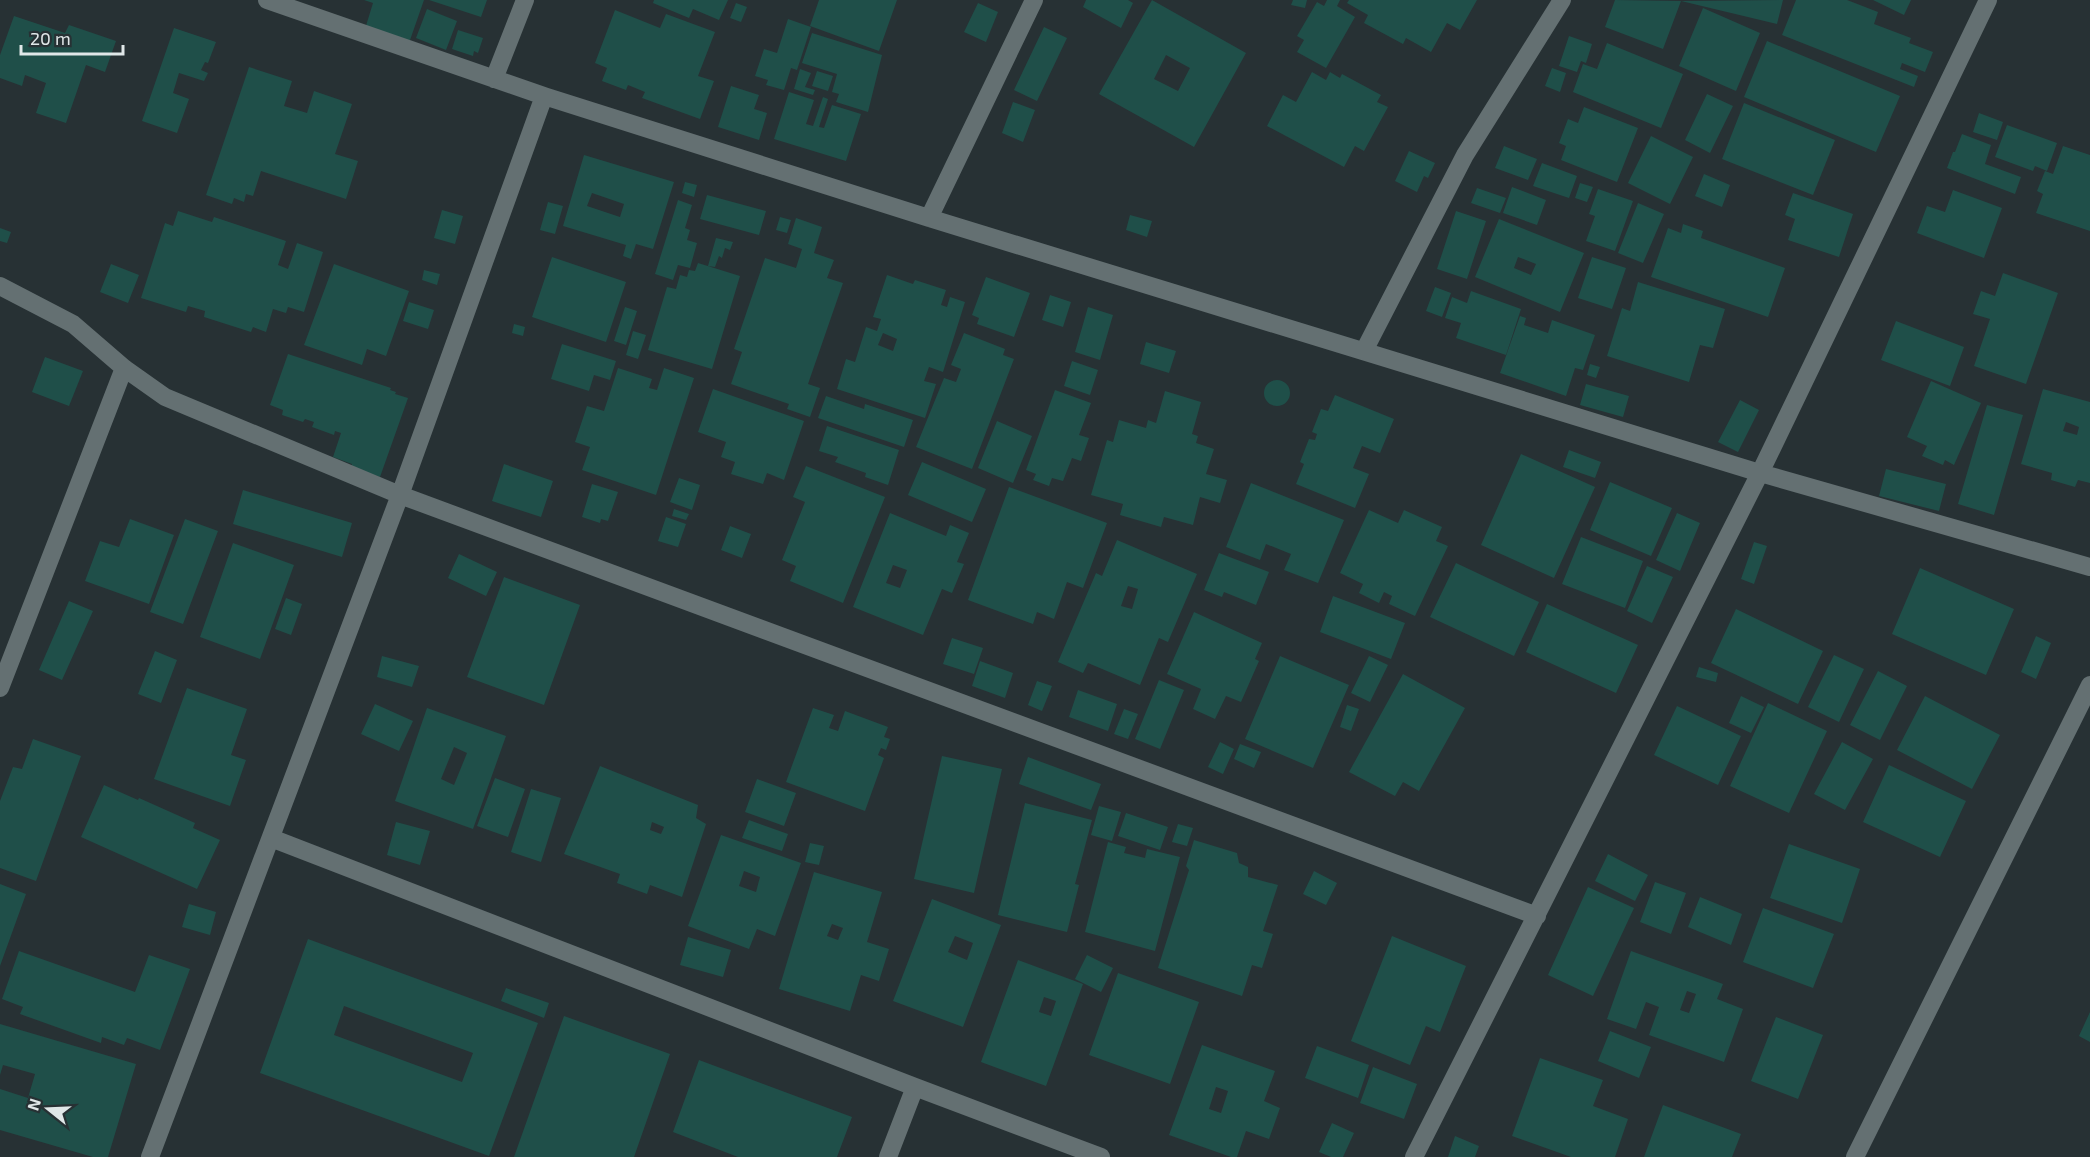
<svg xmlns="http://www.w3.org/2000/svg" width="2090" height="1157" font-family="'Exo 2',sans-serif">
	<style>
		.building { fill: #1f4f49; fill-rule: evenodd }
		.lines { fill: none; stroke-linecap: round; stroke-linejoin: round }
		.minor { stroke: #647072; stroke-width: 18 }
	</style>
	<rect width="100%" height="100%" fill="#273134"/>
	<!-- building -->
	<path class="building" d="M364,0h60l-15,43 -44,-14 8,-26z
		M429,0h58l-6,17z
		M654,0h74l-9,20 -26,-11 -4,9 -36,-15z
		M819,0h78l-18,51 -69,-25z
		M1086,0h42l5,3 -12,25 -38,-21z
		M1152,0l94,53 -52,94 -95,-53zM1166,55l24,13 -12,23 -24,-12z
		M1293,0h14l-2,8 -14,-3z
		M1327,0h13l-3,6 18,11 -29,51 -29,-16 7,-12 -7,-4 20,-34 7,4z
		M1349,0h128l-17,30 -13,-7 -16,29 -25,-14 -3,6 -39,-21 4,-8 -21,-12z
		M1615,0l66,1 102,-1 -6,24 -96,-23 -18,48 -58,-22z
		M1796,0h51l31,12 -4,12 37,14 -2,5 24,9 -8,20 -23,-9 -2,6 18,7 -4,11 -132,-52z
		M1873,0h38l-7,15z
		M736,3l11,4 -6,15 -11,-4z
		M978,3l20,9 -12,30 -22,-10z
		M1703,8l57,25 -24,58 -57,-25z
		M427,9l30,12 -11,29 -30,-12z
		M615,10l45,18 6,-14 49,18 -17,44 16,5 -14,38 -58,-21 3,-6 -17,-7 -2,5 -24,-9 5,-13 -12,-5z
		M14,16l51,17 4,-8 47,16 -11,31 -19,-7 -20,58 -30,-10 10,-30 -21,-8 -3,11 -22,-8v-23z
		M788,19l23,8 -14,43 -6,-2 -7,22 -18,-5 2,-5 -13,-4 9,-27 13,4z
		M1044,27l23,11 -30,63 -23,-11z
		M174,28l42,14 -8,21 -3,-1 -4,8 7,3 -4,8 -25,-8 -6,20 16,6 -12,34 -35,-12z
		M458,30l25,8 -5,15 -4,-2 -1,5 -21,-7z
		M812,33l70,22 -14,57 -32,-10 3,-8 -7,-2 5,-18 -35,-11z
		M1569,36l23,8 -6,19 -5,-2 -4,11 -18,-6z
		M1767,41l133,55 -24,56 -132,-55z
		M1607,43l76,31 -22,54 -88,-36 10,-28 14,5z
		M249,67l43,14 -8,25 23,7 7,-22 38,13 -17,50 23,7 -12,38 -85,-28 -8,25 -7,-2 -2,8 -10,-4 -2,6 -26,-9z
		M1552,68l14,5 -6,19 -15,-6z
		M800,69l11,4 -6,14 10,3 -2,5 -19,-6z
		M817,71l16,5 -5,15 -16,-5z
		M1312,72l14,8 4,-8 10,6 2,-4 39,21 -4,7 11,5 -24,44 -9,-5 -11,21 -77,-41 16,-31 13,7z
		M731,86l28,9 -5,14 13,4 -8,27 -41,-13z
		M789,92l25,8 -8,24 7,2 10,-29 5,2 -9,28 5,1 8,-23 29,9 -15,47 -72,-22z
		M1707,94l26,12 -23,47 -25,-13z
		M1013,102l22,8 -12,32 -21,-9z
		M1744,103l91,37 -22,55 -91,-36z
		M1584,107l54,21 -21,54 -56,-22 5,-14 -7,-3 9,-24 10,4z
		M1979,113l24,9 -6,18 -24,-8z
		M2007,125l50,18 -10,28 -12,-5 -2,5 -38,-14z
		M1962,134l29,11 -6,19 36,13 -6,17 -68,-26 6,-16h2z
		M1651,136l42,21 -23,47 -42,-21z
		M1504,146l33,13 -9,21 -33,-12z
		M2063,146l27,9v76l-54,-18 7,-19 -6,-3 8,-20 8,3z
		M1409,151l26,12 -7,15 -4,-2 -7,16 -22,-11z
		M584,155l90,27 -21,67 -17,-5 -5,15 -8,-3 3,-11 -63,-19zM592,193l32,11 -4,13 -33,-11z
		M1542,163l35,13 -8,22 -36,-12z
		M1704,174l26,11 -8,22 -27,-11z
		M685,182l12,3 -3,12 -12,-4z
		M1580,183l13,4 -6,15 -12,-4z
		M1512,187l34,13 -9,25 -34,-12z
		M1477,188l29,10 -6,15 -29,-10z
		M1598,189l35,12 -18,50 -29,-10 9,-25 -6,-2z
		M1953,190l49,18 -18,50 -67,-25 10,-27 18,6z
		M1793,193l60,21 -14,43 -51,-17 7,-21 -10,-4z
		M707,195l59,16 -7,24 -59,-16z
		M678,200l14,5 -7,23 5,2 -3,10 10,3 -7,25 -12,-3 -5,15 -18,-6z
		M548,202l15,4 -8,28 -15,-4z
		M1638,203l26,11 -21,49 -25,-10z
		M442,210l21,6 -8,28 -21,-6z
		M178,211l34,11 2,-5 72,24 -8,24 10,4 9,-26 26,9 -19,60 -16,-5 -2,6 -13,-4 -7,23 -13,-5 -2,5 -47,-15 1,-6 -17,-5 -2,6 -45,-14 24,-75 8,3z
		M1456,211l30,10 -19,58 -30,-10z
		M1130,215l22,6 -5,16 -21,-7z
		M780,217l11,3 -4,13 -11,-3z
		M796,218l26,9 -8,26 20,7 -7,18 16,5 -35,101 12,4 -10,29 -23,-8 2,-5 -58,-20 11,-32 -8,-3 31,-91 31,10 6,-19 -14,-5z
		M1499,219l85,34 -24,59 -85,-35zM1518,257l18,7 -5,11 -17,-7z
		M1683,224l20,7 -2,7 84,30 -17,49 -117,-40 17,-49 13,5z
		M0,228l11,4 -4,11 -7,-2z
		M716,238l17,4 -3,8 -5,-2 -3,10 -3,-2 -4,11 -7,-1z
		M552,257l74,25 -20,60 -74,-25z
		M1592,257l34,11 -14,41 -34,-11z
		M698,263l42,13 -28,93 -64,-19 19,-63 9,2 4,-14 7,2 2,-7 6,1z
		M111,264l28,11 -11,28 -28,-11z
		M334,264l75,27 -23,65 -19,-7 -5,16 -58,-20z
		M424,270l16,4 -3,11 -15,-5z
		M2003,273l55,20 -32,91 -52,-18 16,-47 -17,-5 8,-23 14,5z
		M887,275l26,9 2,-4 31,10 -5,15 6,2 3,-10 15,5 -22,70 -14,-5 -5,14 12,3 -11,34 -88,-29 9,-30 9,3 11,-35 11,4 4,-12 -8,-2zM883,333l14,6 -4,12 -15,-6z
		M986,277l44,16 -16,44 -37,-13 2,-6 -7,-3z
		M1638,282l87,27 -12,39 -13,-3 -11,37 -82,-26 15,-48 8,3z
		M1435,287l16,6 -9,24 -16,-6z
		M1471,291l50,18 -15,46 -50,-17 5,-15 -16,-5 7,-21 15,6z
		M1050,295l21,7 -8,25 -21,-7z
		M409,302l25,8 -6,19 -25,-8z
		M625,307l12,4 -11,34 -12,-4z
		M1088,307l25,8 -13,45 -25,-8z
		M1520,316l6,2 -2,7 24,8 4,-13 43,15 -12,35 -8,-2 -9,28 -66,-23z
		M1896,321l68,26 -14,39 -69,-26z
		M514,324l11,3 -2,9 -11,-3z
		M633,331l13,4 -8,24 -12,-4z
		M964,333l41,16 -2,6 11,4 -42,110 -56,-22 28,-69 12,4 5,-13 -10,-4z
		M1146,342l30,9 -7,22 -29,-9z
		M562,344l54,17 -6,19 -16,-5 -5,16 -38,-12z
		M288,354l103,34 -1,2 6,2 -1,2 13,4 -28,79 -29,-10 1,-3 -19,-7 8,-24 -6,-2 -1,4 -22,-8 2,-5 -9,-3 -2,3 -21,-7 1,-5 -13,-5z
		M45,357l38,14 -14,35 -37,-14z
		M1072,361l26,9 -8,25 -26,-9z
		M1590,364l10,3 -4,11 -9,-3z
		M618,368l34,11 -3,9 8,2 7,-22 30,10 -38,117 -74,-25 8,-23 -15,-5 12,-36 17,5z
		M1264 393a13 13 0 1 1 26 0a13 13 0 1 1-26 0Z
		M1931,381l50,22 -27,62 -9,-5 -2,5 -21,-9 5,-10 -20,-9z
		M1586,384l43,12 -6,21 -43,-12z
		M713,389l91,32 -20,59 -17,-7 -4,11 -32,-10 4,-12 -14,-5 5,-15 -28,-10z
		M2043,389l47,13v81l-12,-3 -3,7 -24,-7 1,-7 -31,-9zM2066,422l13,5 -2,8 -14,-4z
		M1055,390l36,13 -12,32 10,3 -8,23 -9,-3 -9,23 -11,-3 -3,8 -16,-6 3,-6 -10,-4z
		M1165,391l36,11 -9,32 6,2 -2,7 18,6 -8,25 21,6 -7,23 -20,-6 -7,28 -29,-8 -3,10 -41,-12 3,-11 -32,-9 16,-55 6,2 6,-22 27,8 2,-8 8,3z
		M1335,395l59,24 -14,34 -18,-7 -9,22 16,6 -14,34 -59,-24 8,-20 -4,-2 9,-23 6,1 2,-6 -5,-2 9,-23 7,2z
		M826,396l38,13 1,-5 48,16 -9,27 -86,-29z
		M1740,400l19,10 -21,42 -20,-10z
		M1987,405l36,10 -29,100 -36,-11z
		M997,421l35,15 -19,47 -35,-15z
		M827,426l72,24 -11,35 -23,-8 1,-4 -31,-11 3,-5 -19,-6z
		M1569,450l32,12 -6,16 -32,-11z
		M1521,454l74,33 -41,91 -73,-33z
		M922,462l64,27 -14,33 -64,-27z
		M504,464l49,17 -12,36 -49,-16z
		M806,466l79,31 -42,106 -53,-22 6,-15 -14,-6 23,-58 -12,-5z
		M1886,469l60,15 -7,27 -60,-15z
		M679,478l21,7 -8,25 -22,-8z
		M1610,482l62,26 -21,48 -61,-26z
		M1251,483l93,37 -26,63 -34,-13 7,-16 -25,-10 -6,16 -34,-13z
		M592,484l26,8 -10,29 -7,-2 -1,4 -18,-6z
		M1009,487l98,36 -24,65 -16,-6 -13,37 -17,-7 -4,12 -65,-24z
		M243,490l109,33 -10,34 -109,-33z
		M674,509l15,5 -3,6 -14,-4z
		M1369,510l29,13 6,-13 38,17 -6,14 12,5 -33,70 -26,-12 3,-8 -8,-4 -5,11 -20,-10 4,-9 -23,-11z
		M890,513l56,23 4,-11 19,8 -12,29 7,2 -12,29 -10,-4 -19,46 -70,-28zM893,565l14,5 -7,18 -14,-5z
		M1677,513l23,10 -20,48 -24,-11z
		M666,517l20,7 -8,23 -20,-6z
		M130,519l44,16 -25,69 -64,-23 15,-40 19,6z
		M185,519l33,12 -35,93 -33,-12z
		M730,526l21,8 -9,24 -21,-8z
		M1581,537l62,24 -18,47 -63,-24z
		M1117,540l80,34 -29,68 -9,-4 -19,47 -52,-22 -5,10 -25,-11 38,-89 6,3zM1128,586l10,3 -6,20 -11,-3z
		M1754,542l13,4 -13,38 -13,-5z
		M233,543l61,22 -34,94 -60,-22z
		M1219,553l50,19 -13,33 -32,-13 -2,5 -18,-7z
		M459,554l38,18 -11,24 -38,-18z
		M1456,563l83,39 -25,54 -84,-39z
		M1647,566l26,11 -21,46 -25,-12z
		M1920,568l94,41 -28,66 -94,-41z
		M504,577l76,28 -36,100 -77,-28z
		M1333,596l72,27 -14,36 -71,-27z
		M286,598l16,6 -11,31 -16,-6z
		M69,601l24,10 -31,69 -23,-10z
		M1547,604l91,41 -22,48 -90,-41z
		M1736,609l87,42 -25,53 -87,-41z
		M1194,612l68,31 -7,16 4,2 -18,41 -15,-6 -11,23 -22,-10 8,-20 -34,-15z
		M2036,636l15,7 -15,36 -15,-7z
		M952,638l31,10 -9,26 -31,-10z
		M155,651l22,9 -16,43 -23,-9z
		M1834,655l30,14 -25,53 -31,-15z
		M382,656l37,10 -7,21 -35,-10z
		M1280,656l69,29 -36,83 -68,-29z
		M1369,656l19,9 -18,37 -19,-9z
		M980,661l33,12 -8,25 -33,-12z
		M1699,667l19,6 -2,9 -20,-5z
		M1878,671l29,15 -27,54 -30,-15z
		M1403,674l62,34 -46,83 -16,-9 -8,14 -46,-24z
		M1159,680l25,10 -24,59 -25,-10z
		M1037,681l15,5 -10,25 -14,-6z
		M187,688l60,21 -16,46 15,5 -16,46 -76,-27z
		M1078,690l39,14 -9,27 -39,-14z
		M1741,696l23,11 -13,26 -22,-10z
		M1925,696l75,39 -28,54 -75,-39z
		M1768,703l59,28 -38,82 -59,-27z
		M375,704l38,17 -14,30 -38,-17z
		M1347,705l12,4 -8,22 -11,-4z
		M1677,706l64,30 -23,49 -64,-30z
		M427,708l79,28 -33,93 -78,-28zM454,747l13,6 -13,32 -13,-6z
		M813,708l21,7 -5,13 9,3 7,-20 43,16 -4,10 6,2 -4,11 -5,-2 -3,7 6,3 -19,53 -79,-29z
		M1124,709l14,5 -10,25 -14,-5z
		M33,739l48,17 -45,125 -36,-13v-67l13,-34 9,2z
		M1220,742l14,7 -11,25 -15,-7z
		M1842,742l31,17 -28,51 -31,-16z
		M1240,744l21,8 -7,16 -20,-9z
		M942,756l60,13 -28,124 -60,-14z
		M1028,757l73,27 -10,26 -72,-26z
		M1889,765l77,36 -26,56 -77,-35z
		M600,766l98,39 -2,13 10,6 -24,73 -32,-12 -3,9 -30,-11 3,-9 -56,-20zM652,822l12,5 -3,7 -11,-4z
		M495,778l30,11 -17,48 -31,-11z
		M757,779l39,14 -12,33 -39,-14z
		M104,785l34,15 1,-2 56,25 -2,5 27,12 -23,49 -116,-52z
		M531,789l30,9 -20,64 -30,-10z
		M1025,803l67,17 -17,64 4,1 -12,47 -69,-17z
		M1099,806l22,6 -9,29 -21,-6z
		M1126,813l42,14 -8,23 -42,-14z
		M749,820l39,14 -6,17 -40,-13z
		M396,822l34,9 -10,34 -33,-10z
		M1178,824l15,4 -6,18 -15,-4z
		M721,835l80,28 -26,73 -18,-7 -8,20 -61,-23zM744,871l16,6 -4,15 -17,-6z
		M1194,840l43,13 2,10 9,4v10l30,8 -15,46 10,3 -11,34 -10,-3 -10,31 -84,-28 31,-98 -3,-4z
		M1108,842l18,5 -2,6 21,5 2,-9 33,8 -25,94 -70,-19z
		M810,843l14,3 -5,19 -14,-3z
		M1789,844l71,25 -18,54 -72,-25z
		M1608,854l40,21 -13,26 -40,-20z
		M1314,871l23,12 -11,22 -23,-11z
		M814,872l68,20 -15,50 22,7 -10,32 -18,-6 -11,36 -71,-22zM832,924l11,4 -5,12 -11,-4z
		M1655,882l31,11 -15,41 -31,-12z
		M0,884l26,10 -26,72z
		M1588,887l46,21 -41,88 -45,-21z
		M1700,897l42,17 -11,31 -43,-18z
		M932,899l69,26 -38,102 -70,-26zM955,936l18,7 -6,17 -19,-8z
		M189,904l27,8 -6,23 -28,-8z
		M1763,908l71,26 -21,54 -70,-26z
		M1392,936l74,30 -26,66 -14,-6 -16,39 -59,-24z
		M688,937l43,13 -8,27 -43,-12z
		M308,939l230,84 -49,133 -229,-83zM344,1006l129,47 -11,29 -128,-47z
		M19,951l116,41 14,-37 41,14 -30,81 -33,-12 -3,7 -22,-8 -1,6 -81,-29 3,-7 -21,-8z
		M1631,951l92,33 -6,15 26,10 -19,53 -75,-27 10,-28 -13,-5 -10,27 -29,-10zM1687,991l9,3 -7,19 -9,-3z
		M1087,955l26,13 -12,24 -26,-13z
		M1018,960l65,24 -37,102 -65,-24zM1044,997l12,4 -5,15 -12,-4z
		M1118,973l81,29 -29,82 -81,-29z
		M506,988l43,15 -5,15 -43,-17z
		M2090,1012v30l-11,-6z
		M564,1016l106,38 -36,103h-120z
		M1776,1017l47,18 -25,64 -47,-18z
		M0,1024l136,40 -28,93h-15l-93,-27v-41l28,9 7,-24 -32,-9 -3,10z
		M1610,1031l41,16 -12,31 -41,-17z
		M1202,1045l73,26 -11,30 16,7 -11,31 -23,-8 -9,26h-6l-62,-22zM1216,1087l12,4 -7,22 -12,-4z
		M1317,1046l52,19 -11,33 -53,-20z
		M1540,1058l63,22 -10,26 35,13 -13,38h-44l-59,-21z
		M699,1060l153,57 -15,40h-99l-65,-25z
		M1373,1067l44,17 -13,35 -44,-16z
		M1663,1105l78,29 -9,23h-88z
		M1332,1123l22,10 -11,24h-12l-12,-5z
		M1455,1136l24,10 -4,11h-27z"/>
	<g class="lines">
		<!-- minor -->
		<path class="minor" d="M267,0l277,96 385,122 831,255 330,94
			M494,79l31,-79
			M929,218l105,-218
			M0,286l73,38 51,44 41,29 235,98 1137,421
			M1364,351l101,-196 97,-155
			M0,688l124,-320
			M271,838l644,249 186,70
			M150,1157l250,-662 144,-399
			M888,1157l27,-70
			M1414,1157l346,-684 228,-473
			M1855,1157l235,-472"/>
	</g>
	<!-- north arrow -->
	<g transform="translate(48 1109) rotate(288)" stroke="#273134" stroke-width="4.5" paint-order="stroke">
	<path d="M0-4.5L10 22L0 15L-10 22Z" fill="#e0e7e8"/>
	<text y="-9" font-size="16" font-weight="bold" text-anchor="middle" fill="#e0e7e8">N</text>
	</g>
	<!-- scale -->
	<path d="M21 45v9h102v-9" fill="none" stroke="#e0e7e8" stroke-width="3"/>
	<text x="30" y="45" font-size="18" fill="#e0e7e8" stroke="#273134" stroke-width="4.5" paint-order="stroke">20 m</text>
</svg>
